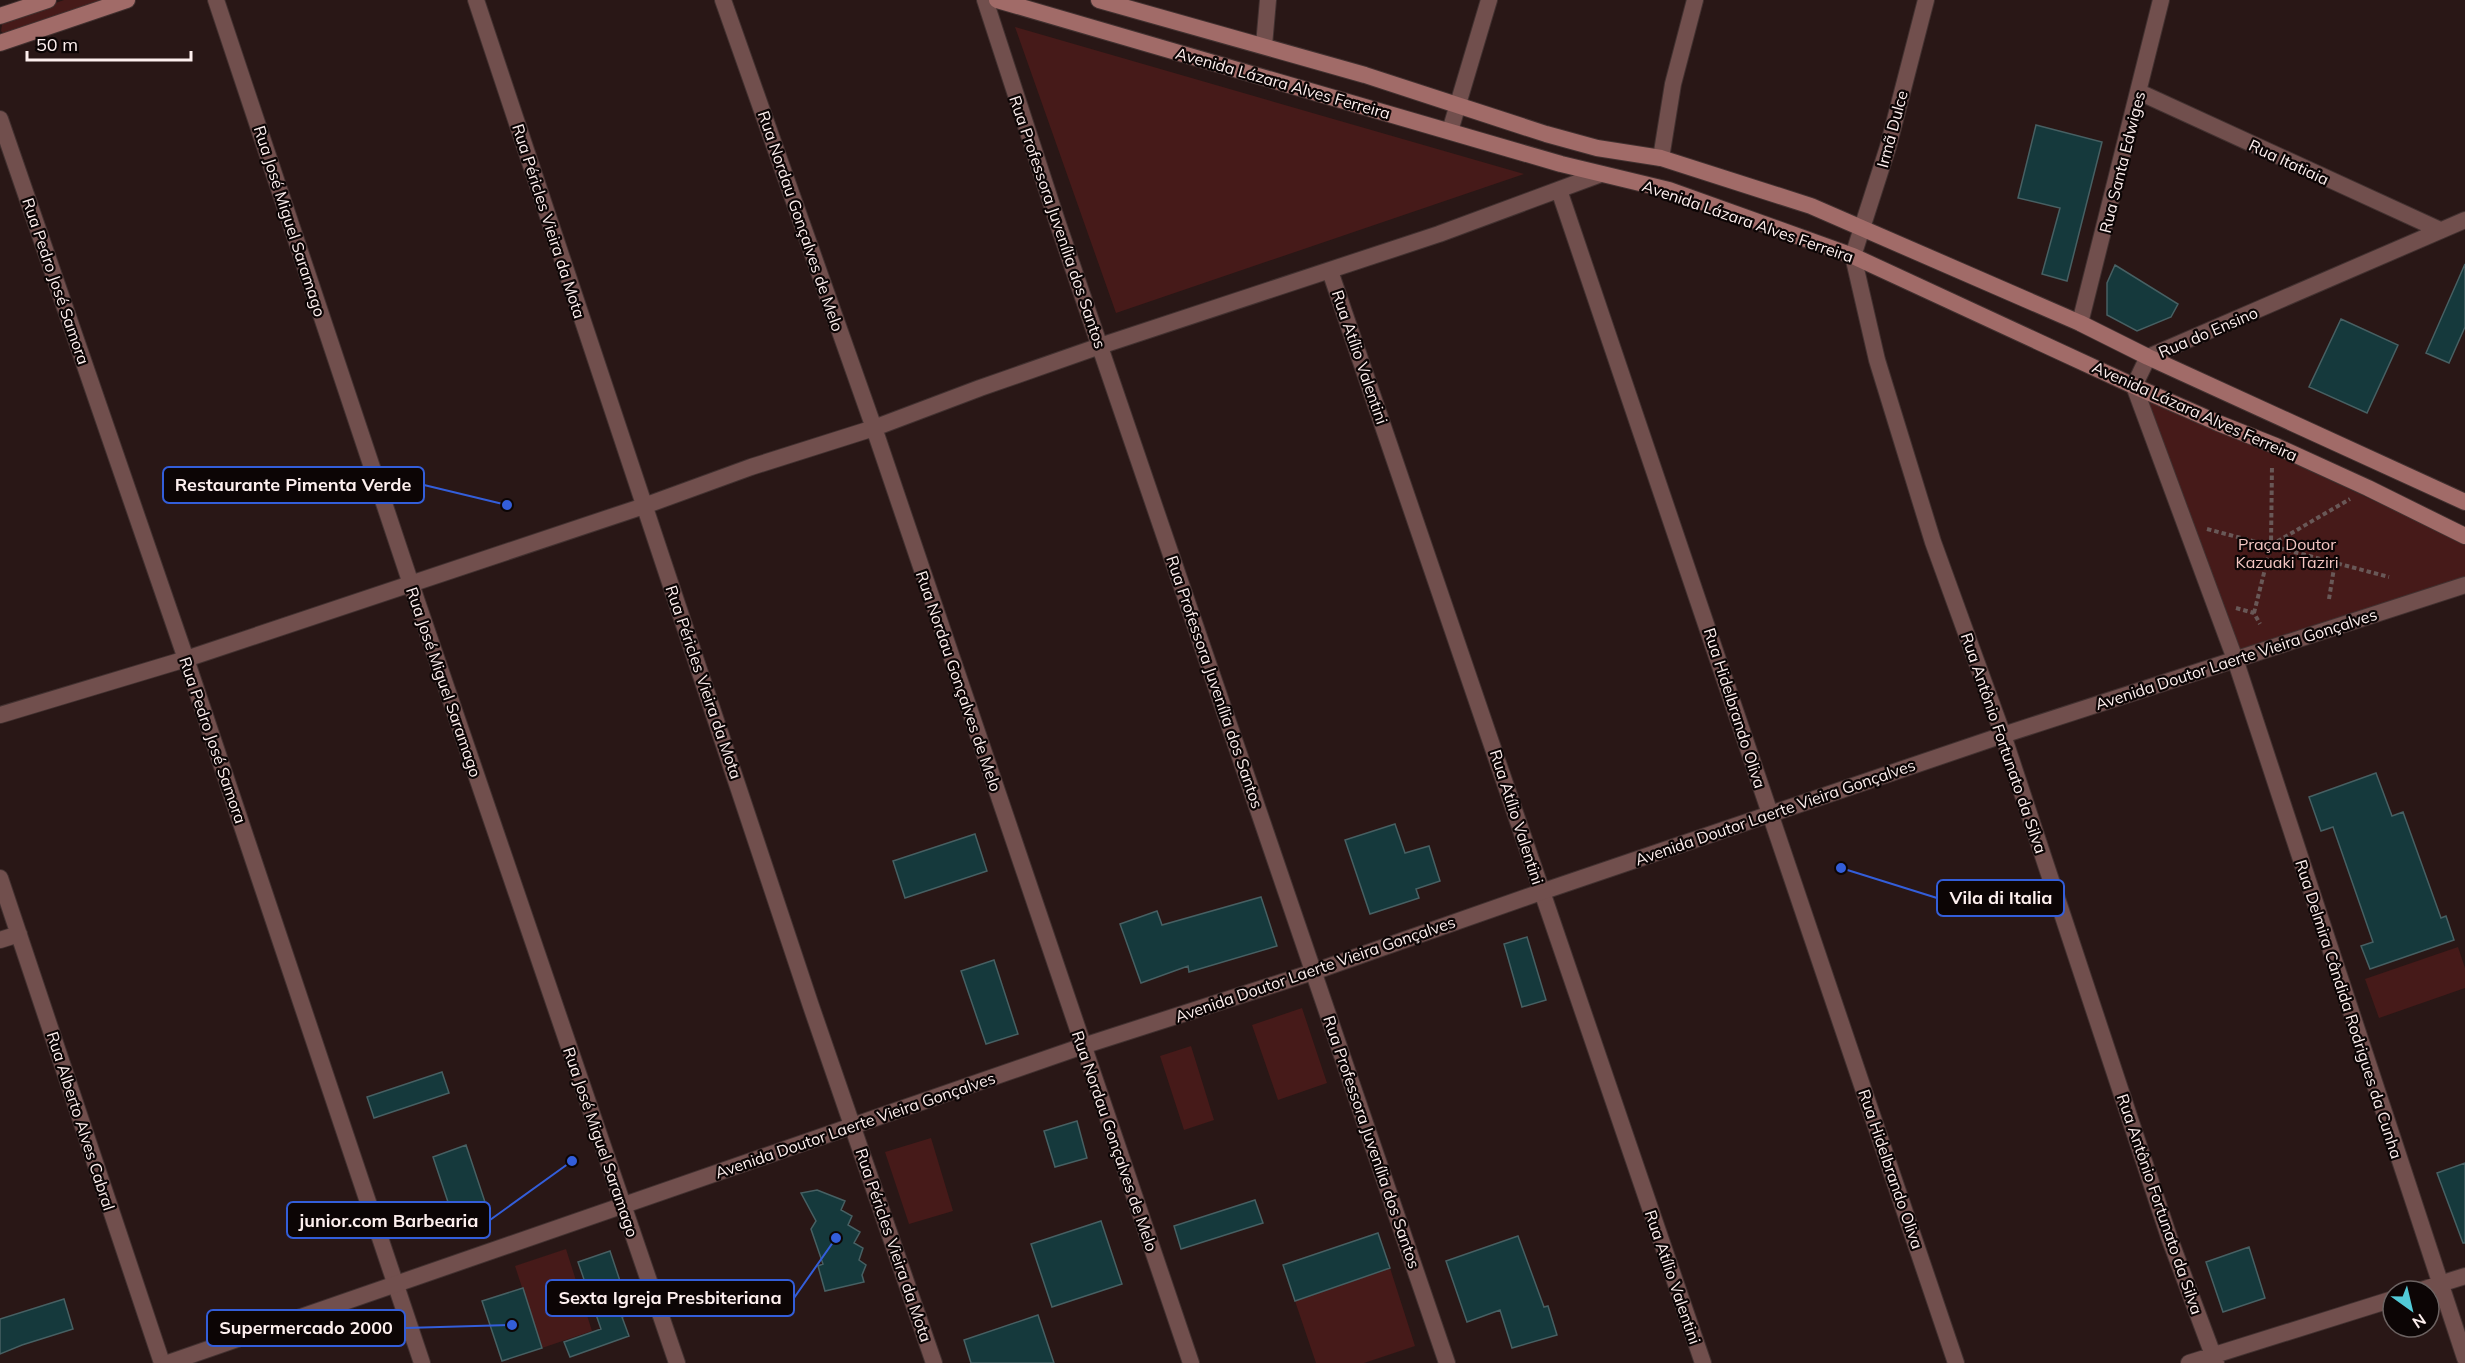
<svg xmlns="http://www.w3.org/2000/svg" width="2465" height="1363" font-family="Mulish,sans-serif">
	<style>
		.green { fill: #461a19 }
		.building { fill: #15393c; stroke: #476063; stroke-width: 1.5 }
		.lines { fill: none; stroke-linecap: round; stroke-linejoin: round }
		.minor-casing { stroke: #423130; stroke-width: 18 }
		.tertiary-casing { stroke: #423130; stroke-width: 18 }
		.secondary-casing { stroke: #423130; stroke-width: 18 }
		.path { stroke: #695857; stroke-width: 4; stroke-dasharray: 4.5 3; stroke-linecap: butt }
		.minor { stroke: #714f4d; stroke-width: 16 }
		.tertiary { stroke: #714f4d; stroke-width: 16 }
		.secondary { stroke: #a16b68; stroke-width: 16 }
		.labels { text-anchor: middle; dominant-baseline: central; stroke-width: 4.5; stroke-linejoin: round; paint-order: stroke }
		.street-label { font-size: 16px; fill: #fdefee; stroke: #0c0505 }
		.park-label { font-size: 16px; fill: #f5c7c3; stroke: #0c0505 }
		.leader { fill: none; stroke: #335eda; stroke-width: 2 }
		.callout-dot { fill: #335eda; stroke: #0c0505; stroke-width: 2 }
		.callout { fill: #0c0505; stroke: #335eda; stroke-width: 2 }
		.callout-label { font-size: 18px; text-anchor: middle; font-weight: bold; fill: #fdefee }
	</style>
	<rect width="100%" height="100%" fill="#291716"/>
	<!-- green -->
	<path class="green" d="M64,0h48l-107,35 -4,-4 1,-6 3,-4z
		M1015,27l509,147 -408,139z
		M2133,389l332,154v43l-230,73z
		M2458,947l7,21v20l-86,30 -14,-39z
		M1302,1008l25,75 -49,17 -26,-75z
		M1191,1046l23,74 -30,10 -24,-74z
		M931,1138l22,73 -44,13 -24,-72z
		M566,1249l26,82 -50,17 -27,-82z
		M1390,1268l25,78 -51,17h-48l-21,-62z"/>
	<!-- building -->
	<path class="building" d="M2036,125l66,17 -35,139 -25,-7 18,-66 -42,-10z
		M2465,264v63l-16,36 -23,-10z
		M2115,265l63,39 -7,13 -34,14 -30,-16v-32z
		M2341,319l57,26 -31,68 -58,-26z
		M2376,773l16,43 11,-4 38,106 5,-2 8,24 -84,29 -9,-23 12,-4 -40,-115 -12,4 -12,-34z
		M1395,824l10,29 24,-7 11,35 -24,8 3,9 -49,16 -25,-74z
		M975,834l12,37 -82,27 -12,-37z
		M1261,897l16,49 -88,26 -1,-6 -47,17 -21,-59 37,-13 5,14z
		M1527,937l19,63 -24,7 -18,-63z
		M994,960l24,74 -32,10 -25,-73z
		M442,1072l7,21 -75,25 -7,-21z
		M1077,1121l10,37 -32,9 -11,-36z
		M466,1145l19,57 -33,12 -19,-57z
		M2465,1163v80h-2l-26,-70z
		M817,1190l28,11 -4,9 11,6 -4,9 12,7 -6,11 9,5 -4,12 7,5 -4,10 2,7 -39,9 -7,-25 5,-2 -12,-35 5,-8 -15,-28z
		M1255,1200l8,23 -82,26 -7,-23z
		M1101,1221l21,63 -70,23 -21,-63z
		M1378,1233l12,35 -95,33 -12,-36z
		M1518,1236l26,71 4,-1 9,29 -45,13 -12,-38 -33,12 -21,-61z
		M2249,1247l16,51 -42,14 -17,-50z
		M610,1251l21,63 -9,3 7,19 -59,21 -6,-15 37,-13 -23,-67z
		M523,1288l19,60 -40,13 -20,-60z
		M64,1299l9,30 -51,16 -22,9v-35z
		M1038,1315l16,48h-83l-7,-23z"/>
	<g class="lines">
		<!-- minor casing -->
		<g class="minor-casing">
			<path id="minor" d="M216,0l195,584 266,779
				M476,0l335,1006 123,357
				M723,0l151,428 317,935
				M985,0l72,221 390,1142
				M1926,0l-38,147 -35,109 24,104 56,182 70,193 166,502 47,126
				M1264,45l4,-45
				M2139,92l301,138
				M0,119l186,540 236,704
				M1450,131l39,-131
				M1661,158l12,-74 22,-84
				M1559,190l397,1173
				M2465,220l-317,137 -14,29 101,273 230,699
				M1330,271c127,363 246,729 373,1092
				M2080,323l81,-323
				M0,715l186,-56 458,-153 107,-39 123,-39 106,-40 120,-42 339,-112 162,-60
				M0,878l162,485
				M0,940l19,-6
				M2418,1291l47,-15
				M2189,1363l204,-64"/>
		</g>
		<!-- tertiary casing -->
		<g class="tertiary-casing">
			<path id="tertiary" d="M168,1363l915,-317 230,-74 228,-80 462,-157 462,-150"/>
		</g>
		<!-- secondary casing -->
		<g class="secondary-casing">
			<path id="secondary" d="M997,0l564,164 108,26 184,66 281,130 84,37 58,23 92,42 97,48
				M1099,0l266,75 181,59 51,14 64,10 150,48 269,117 68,34 317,145
				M0,16l48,-16
				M0,43l127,-43"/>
		</g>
		<!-- path -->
		<path class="path" d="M2207,529l182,48
			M2271,545l79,-46
			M2329,599l6,-37
			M2236,608l18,5 6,11
			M2254,613l17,-68 1,-80"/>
		<!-- minor -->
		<use href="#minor" class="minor"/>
		<!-- tertiary -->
		<use href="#tertiary" class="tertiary"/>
		<!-- secondary -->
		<use href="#secondary" class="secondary"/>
	</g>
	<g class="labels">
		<!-- street labels -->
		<g class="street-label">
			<text transform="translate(1283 83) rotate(16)">Avenida Lázara Alves Ferreira</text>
			<text transform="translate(1892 129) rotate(-75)">Irmã Dulce</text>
			<text transform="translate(2122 162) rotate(-76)">Rua Santa Edwiges</text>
			<text transform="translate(2289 162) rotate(25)">Rua Itatiaia</text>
			<text transform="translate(290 221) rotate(72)">Rua José Miguel Saramago</text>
			<text transform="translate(549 221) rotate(72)">Rua Péricles Vieira da Mota</text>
			<text transform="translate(801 221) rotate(71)">Rua Nordau Gonçalves de Melo</text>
			<text transform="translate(1748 221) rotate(19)">Avenida Lázara Alves Ferreira</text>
			<text transform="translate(1058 222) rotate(71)">Rua Professora Juvenília dos Santos</text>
			<text transform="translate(56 281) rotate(71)">Rua Pedro José Samora</text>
			<text transform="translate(2208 332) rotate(-23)">Rua do Ensino</text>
			<text transform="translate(1360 357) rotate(71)">Rua Atílio Valentini</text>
			<text transform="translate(2195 411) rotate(24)">Avenida Lázara Alves Ferreira</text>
			<text transform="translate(2236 659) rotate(-18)">Avenida Doutor Laerte Vieira Gonçalves</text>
			<text transform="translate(959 681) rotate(71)">Rua Nordau Gonçalves de Melo</text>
			<text transform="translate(444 682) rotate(71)">Rua José Miguel Saramago</text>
			<text transform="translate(704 682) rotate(71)">Rua Péricles Vieira da Mota</text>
			<text transform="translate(1215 682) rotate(71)">Rua Professora Juvenília dos Santos</text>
			<text transform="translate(1735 708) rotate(72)">Rua Hidelbrando Oliva</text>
			<text transform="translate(213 740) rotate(71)">Rua Pedro José Samora</text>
			<text transform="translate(2004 743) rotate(71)">Rua Antônio Fortunato da Silva</text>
			<text transform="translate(1775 812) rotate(-19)">Avenida Doutor Laerte Vieira Gonçalves</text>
			<text transform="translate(1517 817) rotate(72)">Rua Atílio Valentini</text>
			<text transform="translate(1315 969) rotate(-19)">Avenida Doutor Laerte Vieira Gonçalves</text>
			<text transform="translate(2349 1009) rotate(72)">Rua Delmira Cândida Rodrigues da Cunha</text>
			<text transform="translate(81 1121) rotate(72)">Rua Alberto Alves Cabral</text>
			<text transform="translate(855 1125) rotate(-19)">Avenida Doutor Laerte Vieira Gonçalves</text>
			<text transform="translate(1115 1141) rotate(71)">Rua Nordau Gonçalves de Melo</text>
			<text transform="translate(601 1142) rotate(71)">Rua José Miguel Saramago</text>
			<text transform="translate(1372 1142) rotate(71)">Rua Professora Juvenília dos Santos</text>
			<text transform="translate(1891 1169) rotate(71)">Rua Hidelbrando Oliva</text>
			<text transform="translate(2160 1204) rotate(71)">Rua Antônio Fortunato da Silva</text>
			<text transform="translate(894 1245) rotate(71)">Rua Péricles Vieira da Mota</text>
			<text transform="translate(1673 1277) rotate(71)">Rua Atílio Valentini</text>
		</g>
		<!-- park labels -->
		<g class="park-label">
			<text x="2287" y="544">Praça Doutor<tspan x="2287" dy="18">Kazuaki Taziri</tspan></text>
		</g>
	</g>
	<!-- callouts -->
	<path class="leader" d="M507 505L424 485M1841 868L1937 898M572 1161L490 1220M836 1238L794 1298M512 1325L405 1328"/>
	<g class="callout-dot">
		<circle cx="507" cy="505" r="6"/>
		<circle cx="1841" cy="868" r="6"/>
		<circle cx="572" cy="1161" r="6"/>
		<circle cx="836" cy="1238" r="6"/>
		<circle cx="512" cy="1325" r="6"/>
	</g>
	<g class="callout">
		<rect x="163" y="467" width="261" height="36" rx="6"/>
		<rect x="1937" y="880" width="127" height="36" rx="6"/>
		<rect x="287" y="1202" width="203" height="36" rx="6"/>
		<rect x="546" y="1280" width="248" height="36" rx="6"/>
		<rect x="207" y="1310" width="198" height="36" rx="6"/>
	</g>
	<g class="callout-label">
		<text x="293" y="491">Restaurante Pimenta Verde</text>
		<text x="2001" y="904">Vila di Italia</text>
		<text x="389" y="1227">junior.com Barbearia</text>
		<text x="670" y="1304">Sexta Igreja Presbiteriana</text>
		<text x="306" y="1334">Supermercado 2000</text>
	</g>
	<!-- north arrow -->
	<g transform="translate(2411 1309) rotate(146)"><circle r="28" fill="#0c0505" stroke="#6c6362" stroke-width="1.5"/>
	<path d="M0-4.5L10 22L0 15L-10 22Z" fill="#52cbd8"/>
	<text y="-9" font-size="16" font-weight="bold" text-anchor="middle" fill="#fdefee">N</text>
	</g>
	<!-- scale -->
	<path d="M27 51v9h164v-9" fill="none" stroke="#fdefee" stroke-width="3"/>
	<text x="36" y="51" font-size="18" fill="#fdefee" stroke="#0c0505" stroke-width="4.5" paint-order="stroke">50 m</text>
</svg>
